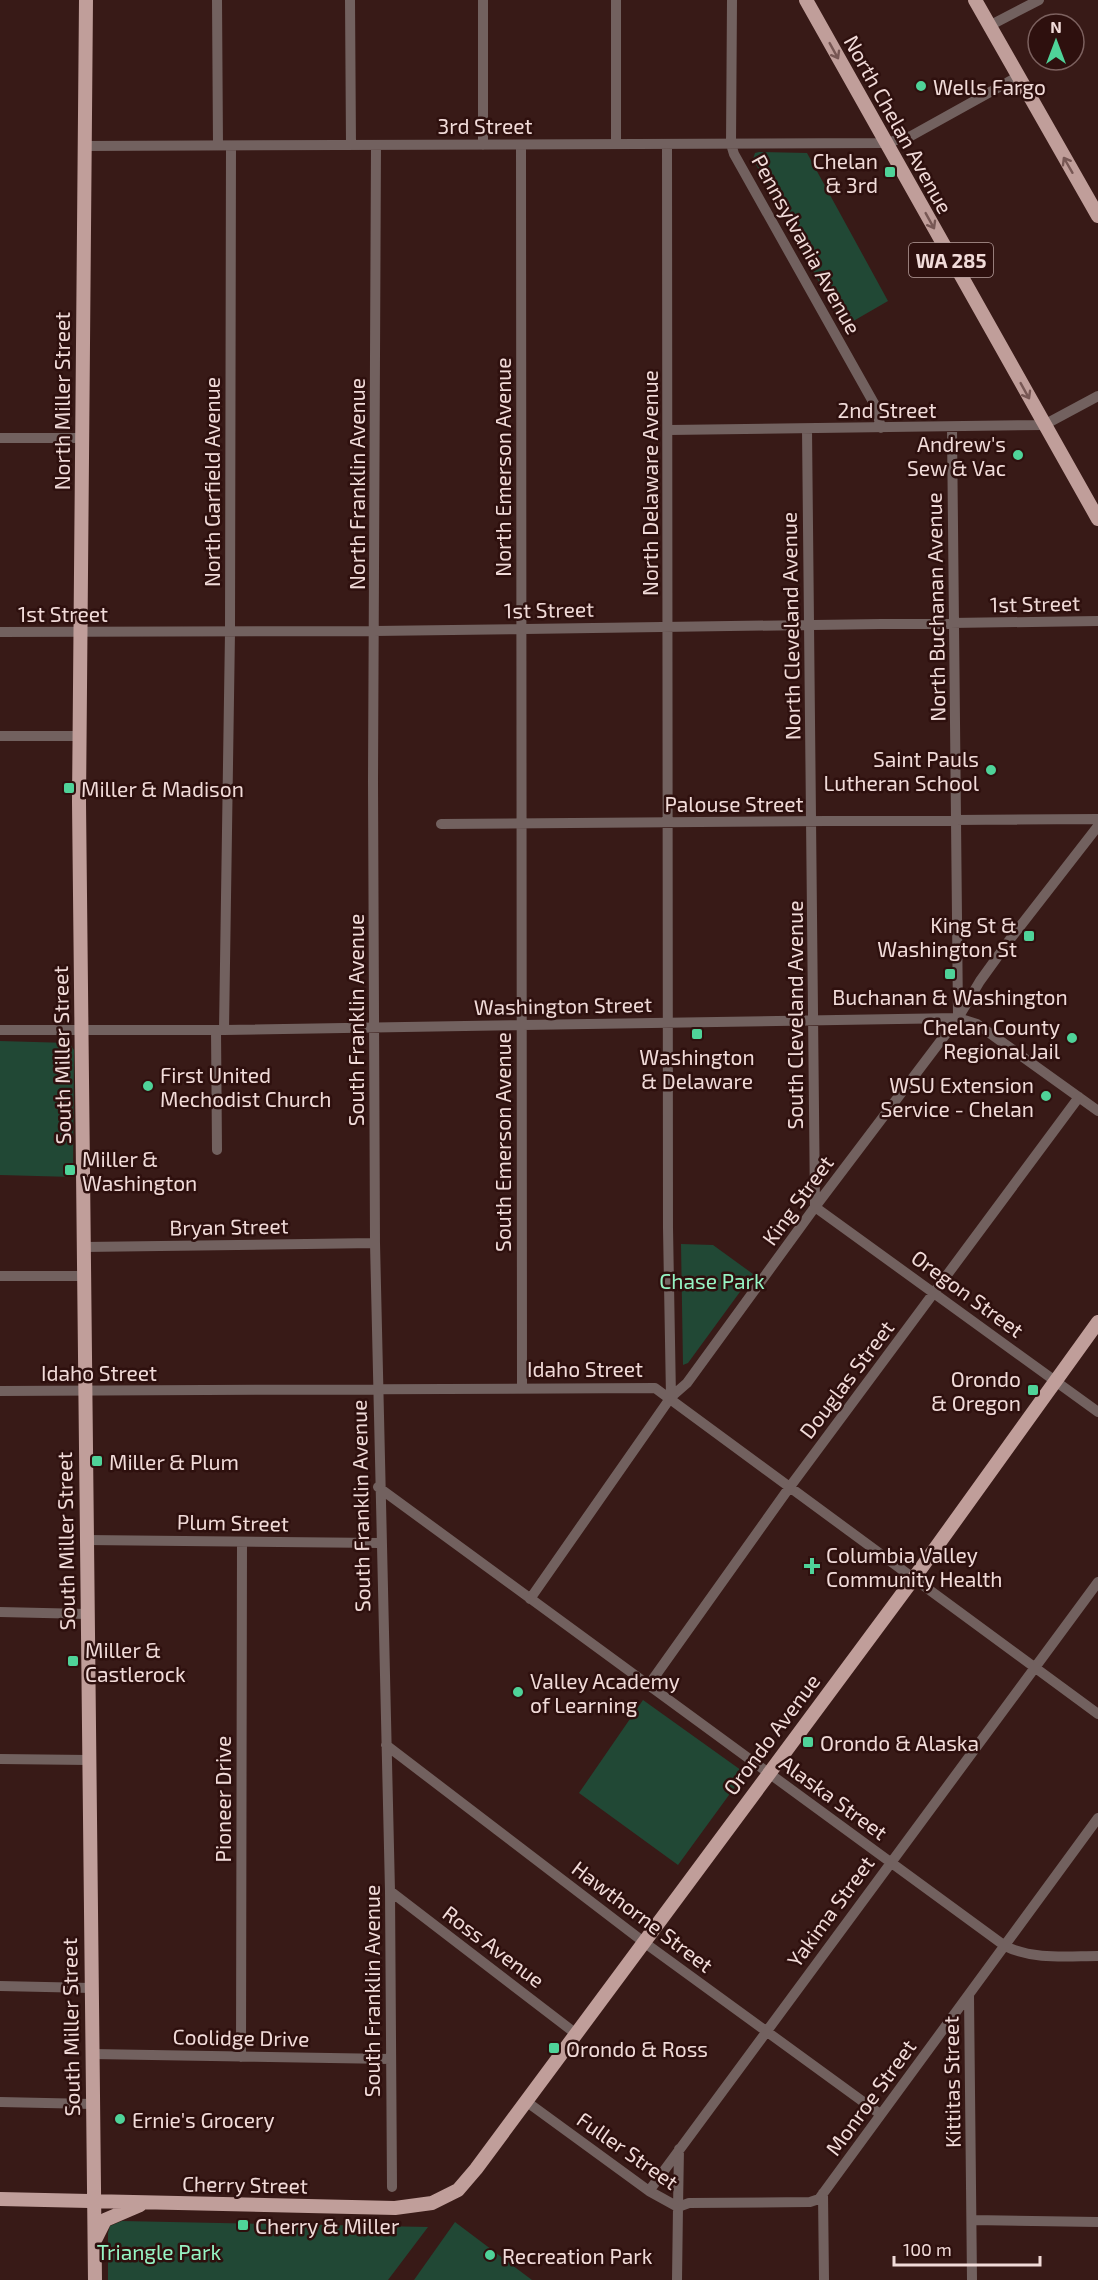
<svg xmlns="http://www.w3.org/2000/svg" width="1098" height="2280" font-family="'Exo 2',sans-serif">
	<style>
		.green { fill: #214835 }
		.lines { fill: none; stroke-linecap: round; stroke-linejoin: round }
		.minor { stroke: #72615f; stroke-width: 10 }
		.major { stroke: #c09e9a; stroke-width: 14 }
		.oneway { stroke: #775754 }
		.poi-dot { fill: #4fd399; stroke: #2e100e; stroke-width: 2 }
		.labels { text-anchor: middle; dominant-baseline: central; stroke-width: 5; stroke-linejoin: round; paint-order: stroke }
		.shield { fill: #2e100e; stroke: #b69e9c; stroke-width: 1.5 }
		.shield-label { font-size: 20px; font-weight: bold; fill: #f1dbd9 }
		.poi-label { font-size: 21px; fill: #f1dbd9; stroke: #2e100e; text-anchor: start }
		.street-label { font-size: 21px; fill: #f1dbd9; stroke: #2e100e }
		.park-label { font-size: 21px; fill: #96f4c4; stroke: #2e100e }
	</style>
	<rect width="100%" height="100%" fill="#381a17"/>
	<!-- green -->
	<path class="green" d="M759,152l48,1 81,148 -45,26 -90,-168 2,-6z
		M0,1041l69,2 5,7 -1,127 -73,-2z
		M681,1244l32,1 40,29 -65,89 -5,2z
		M643,1700l102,73 -67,92 -99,-72z
		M122,2221l306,6 -40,53h-280v-47l2,-7z
		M455,2222l77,58h-118z"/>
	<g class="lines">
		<!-- minor -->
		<path class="minor" d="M217,0l1,145
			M350,0l1,145
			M732,0l-1,144 3,10 142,253 5,21
			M989,26l50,-26
			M616,144v-144
			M667,144l1,1084 3,169
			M376,145l-3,636 2,462 15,648 2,296
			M483,145v-145
			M521,145l1,1243
			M84,146l802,-3 25,-7 106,-59
			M952,428l6,588
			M807,429l8,778 283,205
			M669,430l375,-5 54,-29
			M0,438h82
			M0,632l375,-1 723,-10
			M0,736h79
			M441,824l657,-5
			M0,1030h224l734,-12 19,6 121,87
			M216,1030l1,120
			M224,1030l6,-398 1,-486
			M84,1247l291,-4
			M0,1276h84
			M0,1391l655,-3 443,326
			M378,1487l627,459c28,14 62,10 93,10
			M86,1540l294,3
			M530,1599l141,-202 16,-14 128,-176 143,-189 22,-37 31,-43 87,-112
			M0,1612l87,2
			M648,1686l141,-198 290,-391
			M386,1745l259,198 235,171
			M0,1759l89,1
			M390,1891l185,142
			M0,1986l91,2
			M969,1996l3,284
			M92,2054l299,5
			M241,2057l1,-515
			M0,2102l92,2
			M527,2102l122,89 29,16 -1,73
			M679,2149l-1,58 11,-4 121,-1 9,-3 279,-381
			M649,2191l449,-609
			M823,2193l1,87
			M972,2220l126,2"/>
		<!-- major -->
		<path class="major" d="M86,0l-7,802 16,1478
			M806,0l292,519
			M975,0l123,216
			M0,2199l395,9 37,-5 26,-13 18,-21 438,-591 184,-256
			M96,2238l9,-18 35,-15"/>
	</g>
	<!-- one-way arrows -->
	<defs><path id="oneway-shaft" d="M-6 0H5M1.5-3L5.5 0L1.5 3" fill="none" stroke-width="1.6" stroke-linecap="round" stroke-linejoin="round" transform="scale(1.5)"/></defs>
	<g class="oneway">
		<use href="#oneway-shaft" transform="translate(834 51) rotate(61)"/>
		<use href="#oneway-shaft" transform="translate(1068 165) rotate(-120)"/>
		<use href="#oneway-shaft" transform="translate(930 221) rotate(61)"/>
		<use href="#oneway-shaft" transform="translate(1025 391) rotate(61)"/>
	</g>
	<!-- markers -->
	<g class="poi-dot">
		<circle cx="921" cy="86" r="6"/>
		<rect x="884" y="166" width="12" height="12" rx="3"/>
		<circle cx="1018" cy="455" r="6"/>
		<circle cx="991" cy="770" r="6"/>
		<rect x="63" y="782" width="12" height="12" rx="3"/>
		<rect x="1023" y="930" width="12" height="12" rx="3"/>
		<rect x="944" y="968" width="12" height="12" rx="3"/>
		<rect x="691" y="1028" width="12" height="12" rx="3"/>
		<circle cx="1072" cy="1038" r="6"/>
		<circle cx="148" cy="1086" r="6"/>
		<circle cx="1046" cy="1096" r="6"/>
		<rect x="64" y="1164" width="12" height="12" rx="3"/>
		<rect x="1027" y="1384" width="12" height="12" rx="3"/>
		<rect x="91" y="1455" width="12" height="12" rx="3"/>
		<path d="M809 1557h6v6h6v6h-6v6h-6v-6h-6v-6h6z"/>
		<rect x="67" y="1655" width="12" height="12" rx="3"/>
		<circle cx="518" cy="1692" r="6"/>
		<rect x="802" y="1736" width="12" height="12" rx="3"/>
		<rect x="548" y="2042" width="12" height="12" rx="3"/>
		<circle cx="120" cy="2119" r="6"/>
		<rect x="237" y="2219" width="12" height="12" rx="3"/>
		<circle cx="490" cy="2255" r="6"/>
	</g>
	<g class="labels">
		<!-- shield labels -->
		<rect class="shield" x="909" y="243" width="84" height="34" rx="4.5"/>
		<g class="shield-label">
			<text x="951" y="260">WA 285</text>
		</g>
		<!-- poi labels -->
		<g class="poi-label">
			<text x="933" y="86">Wells Fargo</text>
			<text x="878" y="160" text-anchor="end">Chelan<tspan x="878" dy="24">&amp; 3rd</tspan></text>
			<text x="1006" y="443" text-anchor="end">Andrew's<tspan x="1006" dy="24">Sew &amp; Vac</tspan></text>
			<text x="979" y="758" text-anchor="end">Saint Pauls<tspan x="979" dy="24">Lutheran School</tspan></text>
			<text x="81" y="788">Miller &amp; Madison</text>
			<text x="1017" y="924" text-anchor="end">King St &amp;<tspan x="1017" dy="24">Washington St</tspan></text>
			<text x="950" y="996" text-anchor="middle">Buchanan &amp; Washington</text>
			<text x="1060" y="1026" text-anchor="end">Chelan County<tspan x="1060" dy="24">Regional Jail</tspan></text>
			<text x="697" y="1056" text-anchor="middle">Washington<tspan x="697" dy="24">&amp; Delaware</tspan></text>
			<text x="160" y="1074">First United<tspan x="160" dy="24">Mechodist Church</tspan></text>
			<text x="1034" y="1084" text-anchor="end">WSU Extension<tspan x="1034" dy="24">Service - Chelan</tspan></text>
			<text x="82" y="1158">Miller &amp;<tspan x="82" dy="24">Washington</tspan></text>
			<text x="1021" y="1378" text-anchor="end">Orondo<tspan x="1021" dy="24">&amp; Oregon</tspan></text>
			<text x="109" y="1461">Miller &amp; Plum</text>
			<text x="826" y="1554">Columbia Valley<tspan x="826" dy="24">Community Health</tspan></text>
			<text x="85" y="1649">Miller &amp;<tspan x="85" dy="24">Castlerock</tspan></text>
			<text x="530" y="1680">Valley Academy<tspan x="530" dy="24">of Learning</tspan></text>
			<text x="820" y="1742">Orondo &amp; Alaska</text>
			<text x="566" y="2048">Orondo &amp; Ross</text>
			<text x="132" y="2119">Ernie's Grocery</text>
			<text x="255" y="2225">Cherry &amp; Miller</text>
			<text x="502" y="2255">Recreation Park</text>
		</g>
		<!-- street labels -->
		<g class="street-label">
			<text transform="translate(899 124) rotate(61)">North Chelan Avenue</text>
			<text x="485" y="125">3rd Street</text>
			<text transform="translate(807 244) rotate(61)">Pennsylvania Avenue</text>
			<text transform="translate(61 401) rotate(-90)">North Miller Street</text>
			<text x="887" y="409">2nd Street</text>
			<text transform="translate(502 467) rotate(-90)">North Emerson Avenue</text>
			<text transform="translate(211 482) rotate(-90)">North Garfield Avenue</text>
			<text transform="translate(649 483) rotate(-90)">North Delaware Avenue</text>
			<text transform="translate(356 484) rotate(-90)">North Franklin Avenue</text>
			<text transform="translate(1035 603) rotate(-1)">1st Street</text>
			<text transform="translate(935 607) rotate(-91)">North Buchanan Avenue</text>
			<text transform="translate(549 609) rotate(-1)">1st Street</text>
			<text x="63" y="613">1st Street</text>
			<text transform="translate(790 626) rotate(-91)">North Cleveland Avenue</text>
			<text x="734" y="803">Palouse Street</text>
			<text transform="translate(563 1005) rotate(-1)">Washington Street</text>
			<text transform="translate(794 1015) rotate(-90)">South Cleveland Avenue</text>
			<text transform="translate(355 1020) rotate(-90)">South Franklin Avenue</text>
			<text transform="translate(61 1055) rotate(-91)">South Miller Street</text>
			<text transform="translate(502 1142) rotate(-90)">South Emerson Avenue</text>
			<text transform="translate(797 1200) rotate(-54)">King Street</text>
			<text transform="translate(229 1226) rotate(-1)">Bryan Street</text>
			<text transform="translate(968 1293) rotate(36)">Oregon Street</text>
			<text x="585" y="1368">Idaho Street</text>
			<text x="99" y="1372">Idaho Street</text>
			<text transform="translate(846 1379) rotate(-53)">Douglas Street</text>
			<text transform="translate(360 1506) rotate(-91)">South Franklin Avenue</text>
			<text transform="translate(233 1522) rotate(1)">Plum Street</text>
			<text transform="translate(65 1541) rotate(-91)">South Miller Street</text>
			<text transform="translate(771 1734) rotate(-53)">Orondo Avenue</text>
			<text transform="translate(834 1797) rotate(36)">Alaska Street</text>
			<text transform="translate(222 1799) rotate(-90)">Pioneer Drive</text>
			<text transform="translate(830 1911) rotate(-54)">Yakima Street</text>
			<text transform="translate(643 1916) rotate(37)">Hawthorne Street</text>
			<text transform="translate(494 1946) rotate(37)">Ross Avenue</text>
			<text transform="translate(371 1991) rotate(-90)">South Franklin Avenue</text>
			<text transform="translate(70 2027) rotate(-91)">South Miller Street</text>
			<text transform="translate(241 2037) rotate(1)">Coolidge Drive</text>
			<text transform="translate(951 2082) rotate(-91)">Kittitas Street</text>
			<text transform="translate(870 2097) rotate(-54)">Monroe Street</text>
			<text transform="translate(628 2150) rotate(35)">Fuller Street</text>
			<text transform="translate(245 2184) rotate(1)">Cherry Street</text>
		</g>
		<!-- park labels -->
		<g class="park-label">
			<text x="712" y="1280">Chase Park</text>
			<text x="159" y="2251">Triangle Park</text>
		</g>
	</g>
	<!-- north arrow -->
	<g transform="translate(1056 42)"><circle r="28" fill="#2e100e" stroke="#7c615f" stroke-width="1.5"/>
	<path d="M0-4.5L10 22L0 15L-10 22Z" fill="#4fd399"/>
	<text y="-9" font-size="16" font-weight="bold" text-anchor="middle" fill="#f1dbd9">N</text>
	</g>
	<!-- scale -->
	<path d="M894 2256v9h146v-9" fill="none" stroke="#f1dbd9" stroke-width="3"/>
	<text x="903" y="2256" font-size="18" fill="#f1dbd9" stroke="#2e100e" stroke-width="4.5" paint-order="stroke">100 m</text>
</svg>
